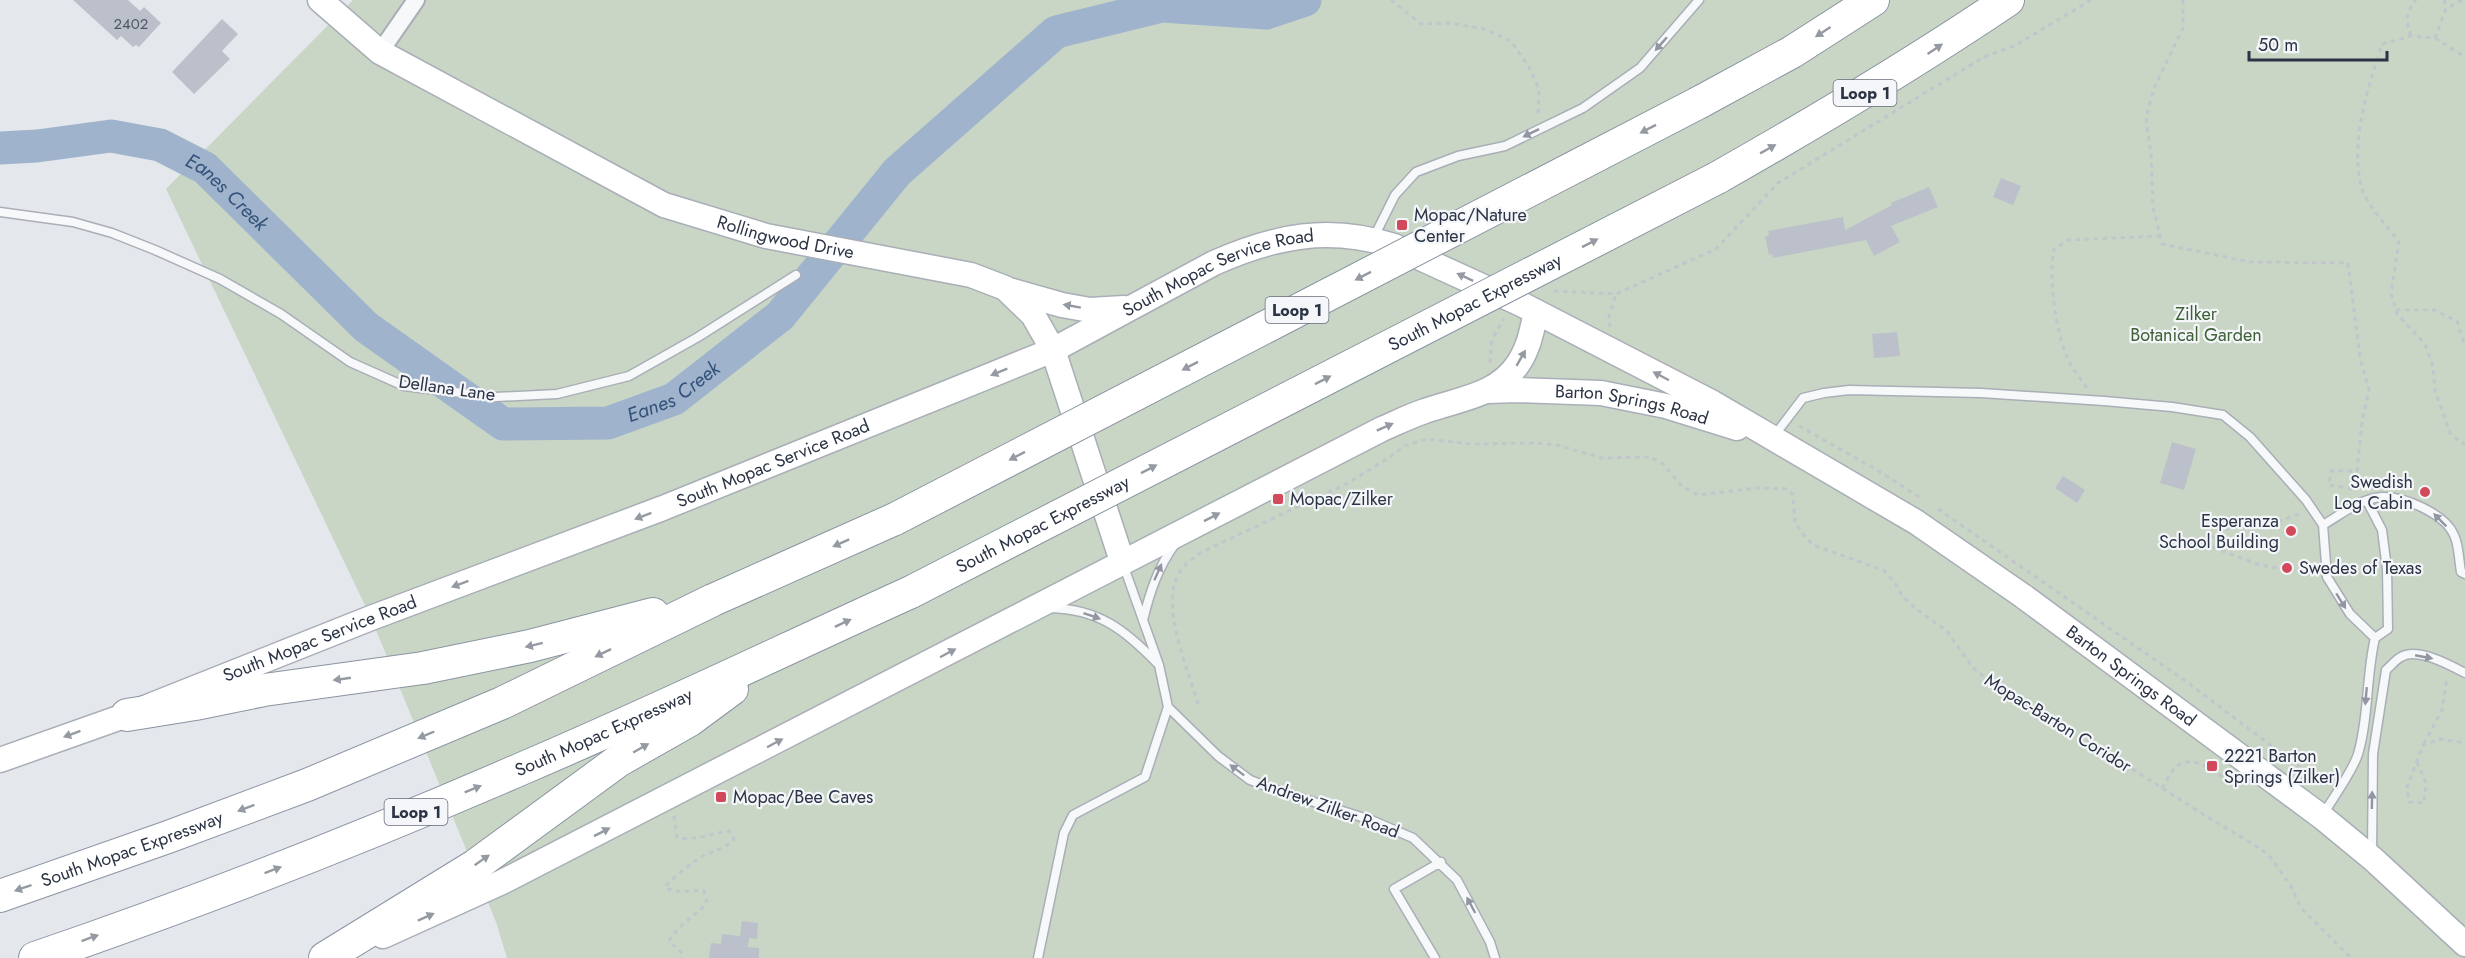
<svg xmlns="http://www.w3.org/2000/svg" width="2465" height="958" font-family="Jost,sans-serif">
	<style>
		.green { fill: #c9d6c5 }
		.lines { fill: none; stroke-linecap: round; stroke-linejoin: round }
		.river { stroke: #9fb4cc; stroke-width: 33 }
		.building { fill: #bbc0ca }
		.lane-casing { stroke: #a9aeb7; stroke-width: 11 }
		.street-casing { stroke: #a9aeb7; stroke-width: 20 }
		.secondary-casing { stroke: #a9aeb7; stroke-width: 27 }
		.highway-casing { stroke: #8b94a3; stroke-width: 34 }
		.path { stroke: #c2c5cb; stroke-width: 3; stroke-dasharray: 4.5 4.5; stroke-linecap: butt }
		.lane { stroke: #f7f8fa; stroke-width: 8 }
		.street { stroke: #f7f8fa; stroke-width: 16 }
		.secondary { stroke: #fff; stroke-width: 24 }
		.highway { stroke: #fff; stroke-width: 32 }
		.highway-bridge-casing { stroke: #8b94a3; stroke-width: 34; stroke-linecap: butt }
		.highway-bridge { stroke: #fff; stroke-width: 32 }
		.oneway { fill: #959aa2 }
		.oneway2 { fill: #9196a0 }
		.poi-dot { fill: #d1495b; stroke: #f4f6f9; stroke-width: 2 }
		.labels { text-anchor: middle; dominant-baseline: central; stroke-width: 4.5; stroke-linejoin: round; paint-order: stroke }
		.number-label { font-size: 15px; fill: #4f5766 }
		.shield { fill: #f4f6f9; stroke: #676e7b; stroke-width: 1.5 }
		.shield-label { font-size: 16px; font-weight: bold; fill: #2b3445 }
		.poi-label { font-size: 18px; fill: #2b3445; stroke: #f4f6f9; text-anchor: start }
		.street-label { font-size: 18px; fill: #2b3445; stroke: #f4f6f9 }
		.park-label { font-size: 18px; fill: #3f6138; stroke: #f4f6f9 }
		.water-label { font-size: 20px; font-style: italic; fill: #34527a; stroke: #f4f6f9 }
	</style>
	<rect width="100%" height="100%" fill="#e4e7ec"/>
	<!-- green -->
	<path class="green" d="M353,0h2112v958h-1958l-11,-36 -125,-304 -205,-429z"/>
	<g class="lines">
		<!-- river -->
		<path class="river" id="s1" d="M0,148l37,-2 74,-10 49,9 45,23 161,159 137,97 105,-1 66,-24 106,-83 117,-144 159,-140 106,-26 104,7 39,-13"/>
	</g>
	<!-- building -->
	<path class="building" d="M73,0h55l12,11 4,-4 17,16 -22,24 -3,-2 -3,2 -12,-11 -4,4z
		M222,19l16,15 -16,17 8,8 -36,35 -22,-22z
		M2001,178l20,8 -8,19 -20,-8z
		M1929,187l9,20 -47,19 9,16 -26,14 -8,-16 -93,18 -1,-4 -3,1 -4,-19h4l-1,-5 75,-14 2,13 47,-25 -1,-2z
		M1897,332l3,24 -26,2 -2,-24z
		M2172,442l24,7 -12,41 -24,-7z
		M2063,476l22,14 -8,13 -22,-15z
		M742,921l16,2 -1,16 -8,-1 -1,9 11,1v10h-50l2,-15 10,1 1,-10 18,2z"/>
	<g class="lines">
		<!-- lane casing -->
		<g class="lane-casing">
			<path id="lane" d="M0,212l73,10 39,11 43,17 65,29 61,35 69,48 54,24 92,11 61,-3 72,-18 69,-39 98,-62
				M1373,239l22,-44 21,-23 42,-16 47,-10 78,-38 57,-40 59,-68
				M1774,436l29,-38 21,-5 25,-3 132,3 123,8 68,6 51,8 27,22 56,63 17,25 4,52 23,37 25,24
				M2323,525c17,-10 38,-27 59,-28 22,-1 63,17 72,38 5,10 5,26 7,37l4,2
				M1123,564l36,101 9,42 50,49 32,24 29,11 92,29 42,18 44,42 33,62 5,16
				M1050,608c49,1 75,22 107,55
				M1143,620c7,-28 15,-53 32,-76
				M2323,815c9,-16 30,-44 35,-61 11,-37 8,-78 17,-116l13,-9 -1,-60 -5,-39 -15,-29
				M2372,853l1,-99 13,-84c5,-4 9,-10 15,-13 16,-10 49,8 64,16
				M1038,958l26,-125 9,-18 72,-38 23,-70
				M1435,958l-41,-69 47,-27"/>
		</g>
		<!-- street casing -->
		<g class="street-casing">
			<path id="street" d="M380,52l36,-52"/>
		</g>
		<!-- secondary casing -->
		<g class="secondary-casing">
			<g id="secondary">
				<path id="s2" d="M320,0l60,52 284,153 102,31 205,39 34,13 28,27 20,35 69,211"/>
				<path d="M1009,290l53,15 28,5 34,-2"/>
				<path id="s3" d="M1487,391l32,-1 82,3 65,13 71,22"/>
				<path id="s4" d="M0,760l127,-45 244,-97 292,-110 390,-158 161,-87c61,-27 115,-38 180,-17l127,58 192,99 203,119 107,74 299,221 51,42 92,85"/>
				<path d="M383,936l119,-54 880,-453c14,-6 28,-13 43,-18 33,-12 72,-15 93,-47 11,-16 14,-34 18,-52"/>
			</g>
		</g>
		<!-- highway casing -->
		<g class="highway-casing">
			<g id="highway">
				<path d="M1700,102l92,-50 81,-52"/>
				<path d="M1717,178c99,-56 196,-114 291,-178"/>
				<path d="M127,715l68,-11 69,-14 159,-22 107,-22 123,-32"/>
				<path id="s5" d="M0,896l168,-59 139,-52 195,-82 211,-103 182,-81"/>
				<path id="s6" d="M35,958c167,-57 332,-122 493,-192 129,-55 255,-116 383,-174"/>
				<path d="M325,958l151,-93 142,-104 72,-41 42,-31"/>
			</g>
		</g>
		<!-- path -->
		<path class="path" d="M1391,0l30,24 29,-1 34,6 27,12 18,26 10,22 -1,27
			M2183,0v28l-29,60 -8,30 5,36 2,53 9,37 88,18 98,1 12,95 9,32 -7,32 -5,49h-26l-2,14 21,3 1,6
			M2444,0l3,8
			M2462,0l-16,9 -11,29 -24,-2 -29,8c-14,45 -33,98 -20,145 3,13 28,41 37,53l-8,51 6,21 28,30 8,22 2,25 16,44 14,9
			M2411,36c-6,-14 -5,-24 5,-36
			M2435,38l30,19
			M1554,291l62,3 100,-45 62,-66 204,-125 34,-13 75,-45
			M2396,310h38l23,11 8,25
			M1610,327l-1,-11 7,-22
			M1490,363l2,-24 12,-20
			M2087,388c-5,-8 -12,-15 -16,-23 -15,-26 -23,-87 -17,-116l14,-9 92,-4
			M1799,426l78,44 42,27
			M1938,509l249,173 136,103
			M2299,514l-38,14 -30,-1 -30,16 59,22 53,9
			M1198,704c-10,-34 -35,-92 -22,-125 4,-12 15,-19 26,-27l146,-69 42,-26 14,-11 23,-7 43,5 66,-1 21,2 45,13 48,-1 13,7 19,22 16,9 60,-7 30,1 5,6 2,27 8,12 10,11 70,25 11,11 8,15 14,13 31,22 26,37 34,27 81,46 118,75 55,33 10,9 20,28 10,22 50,50
			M2424,744l18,-34 5,-33
			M2417,762l9,21 -2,20 -15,-1 -2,-15 16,-42 18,-6 24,4
			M2162,788c4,-6 8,-15 13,-20 16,-16 39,3 52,12
			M674,816l3,21c16,5 35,-4 52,-6l5,8c-14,13 -18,10 -33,18 -7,4 -32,24 -36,30 12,8 25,2 39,4l3,12c-14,15 -28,21 -38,38l14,13 -1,4"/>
		<!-- lane -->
		<use href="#lane" class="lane"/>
		<!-- street -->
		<use href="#street" class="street"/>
		<!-- secondary -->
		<use href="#secondary" class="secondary"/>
		<!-- highway -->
		<use href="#highway" class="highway"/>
		<!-- highway-bridge casing -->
		<g class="highway-bridge-casing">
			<g id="highway-bridge">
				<path d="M895,519l805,-417"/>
				<path id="s7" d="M911,592l806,-414"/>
			</g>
		</g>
		<!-- highway-bridge -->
		<use href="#highway-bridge" class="highway-bridge"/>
	</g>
	<!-- one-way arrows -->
	<defs><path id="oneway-solid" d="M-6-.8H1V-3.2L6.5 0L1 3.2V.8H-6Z" transform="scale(1.5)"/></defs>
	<g class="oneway">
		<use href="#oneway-solid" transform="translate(1823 32) rotate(147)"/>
		<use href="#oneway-solid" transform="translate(1935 49) rotate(-34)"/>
		<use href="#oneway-solid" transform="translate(1648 129) rotate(153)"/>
		<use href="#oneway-solid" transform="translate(1768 149) rotate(-29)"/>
		<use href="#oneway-solid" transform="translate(1590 243) rotate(-27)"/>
		<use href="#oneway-solid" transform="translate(1363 276) rotate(153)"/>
		<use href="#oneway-solid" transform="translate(1465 277) rotate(-155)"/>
		<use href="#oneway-solid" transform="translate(1072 306) rotate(-170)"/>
		<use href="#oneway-solid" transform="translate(1521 358) rotate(-60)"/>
		<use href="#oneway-solid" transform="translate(1190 366) rotate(153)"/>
		<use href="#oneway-solid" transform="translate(999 372) rotate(158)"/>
		<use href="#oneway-solid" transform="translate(1661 376) rotate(-152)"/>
		<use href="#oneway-solid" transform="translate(1323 380) rotate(-27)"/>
		<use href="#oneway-solid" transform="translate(1385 427) rotate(-24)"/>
		<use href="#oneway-solid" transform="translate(1017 456) rotate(153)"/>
		<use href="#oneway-solid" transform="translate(1149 469) rotate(-27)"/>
		<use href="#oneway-solid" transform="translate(643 516) rotate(159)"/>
		<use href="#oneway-solid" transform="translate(1212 517) rotate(-27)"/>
		<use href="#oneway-solid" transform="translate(841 543) rotate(156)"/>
		<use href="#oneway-solid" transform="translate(460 584) rotate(159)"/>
		<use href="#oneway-solid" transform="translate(843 623) rotate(-25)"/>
		<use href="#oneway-solid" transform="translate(534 645) rotate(166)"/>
		<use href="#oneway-solid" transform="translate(603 653) rotate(154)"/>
		<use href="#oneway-solid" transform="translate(948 653) rotate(-28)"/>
		<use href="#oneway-solid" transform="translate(342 679) rotate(172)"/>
		<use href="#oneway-solid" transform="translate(72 734) rotate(160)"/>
		<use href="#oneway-solid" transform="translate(426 735) rotate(157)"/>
		<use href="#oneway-solid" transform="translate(775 743) rotate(-28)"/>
		<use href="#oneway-solid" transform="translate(641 748) rotate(-30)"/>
		<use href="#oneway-solid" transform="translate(473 789) rotate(-22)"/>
		<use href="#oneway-solid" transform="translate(246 808) rotate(159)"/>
		<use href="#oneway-solid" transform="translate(602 832) rotate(-27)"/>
		<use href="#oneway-solid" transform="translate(482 860) rotate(-35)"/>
		<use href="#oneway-solid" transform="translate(273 870) rotate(-21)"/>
		<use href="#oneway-solid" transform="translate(23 888) rotate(161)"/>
		<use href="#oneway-solid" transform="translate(426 917) rotate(-24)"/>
		<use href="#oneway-solid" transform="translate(90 938) rotate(-20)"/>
	</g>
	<g class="oneway2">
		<use href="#oneway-solid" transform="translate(1661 44) rotate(131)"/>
		<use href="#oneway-solid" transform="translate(1531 133) rotate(154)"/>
		<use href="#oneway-solid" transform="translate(2440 520) rotate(-135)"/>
		<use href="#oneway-solid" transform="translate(1158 572) rotate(-66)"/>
		<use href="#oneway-solid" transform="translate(2341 601) rotate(58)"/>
		<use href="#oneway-solid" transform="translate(1092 616) rotate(19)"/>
		<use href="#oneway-solid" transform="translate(2424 657) rotate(11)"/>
		<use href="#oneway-solid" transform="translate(2366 696) rotate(95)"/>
		<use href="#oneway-solid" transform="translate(1237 770) rotate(-143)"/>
		<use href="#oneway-solid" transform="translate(2372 800) rotate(-89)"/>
		<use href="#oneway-solid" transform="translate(1471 905) rotate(-118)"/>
	</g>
	<!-- markers -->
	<g class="poi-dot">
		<rect x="1396" y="219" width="12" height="12" rx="3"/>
		<circle cx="2425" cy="492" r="6"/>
		<rect x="1272" y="493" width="12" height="12" rx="3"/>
		<circle cx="2291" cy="531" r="6"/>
		<circle cx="2287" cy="568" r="6"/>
		<rect x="2206" y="760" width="12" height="12" rx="3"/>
		<rect x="715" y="791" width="12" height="12" rx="3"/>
	</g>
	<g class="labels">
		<!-- number labels -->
		<g class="number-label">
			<text x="131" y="24">2402</text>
		</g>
		<!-- shield labels -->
		<g class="shield">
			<rect x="1833.5" y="80" width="63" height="26" rx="4.5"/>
			<rect x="1265.5" y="297" width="63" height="26" rx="4.5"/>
			<rect x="384.5" y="799" width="63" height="26" rx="4.5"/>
		</g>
		<g class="shield-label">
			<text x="1865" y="93">Loop 1</text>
			<text x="1297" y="310">Loop 1</text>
			<text x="416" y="812">Loop 1</text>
		</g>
		<!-- poi labels -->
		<g class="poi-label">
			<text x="1414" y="215">Mopac/Nature<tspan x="1414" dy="21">Center</tspan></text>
			<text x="2413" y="482" text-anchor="end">Swedish<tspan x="2413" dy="21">Log Cabin</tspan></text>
			<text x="1290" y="499">Mopac/Zilker</text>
			<text x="2279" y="521" text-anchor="end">Esperanza<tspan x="2279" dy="21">School Building</tspan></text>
			<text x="2299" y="568">Swedes of Texas</text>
			<text x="2224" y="756">2221 Barton<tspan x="2224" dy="21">Springs (Zilker)</tspan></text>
			<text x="733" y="797">Mopac/Bee Caves</text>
		</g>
		<!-- street labels -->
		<g class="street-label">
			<text stroke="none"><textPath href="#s2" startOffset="528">Rollingwood Drive</textPath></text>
			<text stroke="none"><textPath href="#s4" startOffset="1314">South Mopac Service Road</textPath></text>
			<text stroke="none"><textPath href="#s7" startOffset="634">South Mopac Expressway</textPath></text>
			<text transform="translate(447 388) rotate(8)">Dellana Lane</text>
			<text stroke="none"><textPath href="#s3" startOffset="146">Barton Springs Road</textPath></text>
			<text stroke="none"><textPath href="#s4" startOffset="828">South Mopac Service Road</textPath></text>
			<text stroke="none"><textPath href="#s7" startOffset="148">South Mopac Expressway</textPath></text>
			<text stroke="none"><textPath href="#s4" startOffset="342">South Mopac Service Road</textPath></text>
			<text stroke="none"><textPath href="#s4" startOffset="2354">Barton Springs Road</textPath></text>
			<text transform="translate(2058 723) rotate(32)">Mopac-Barton Coridor</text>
			<text stroke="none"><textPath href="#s6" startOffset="612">South Mopac Expressway</textPath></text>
			<text transform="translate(1328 807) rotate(20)">Andrew Zilker Road</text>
			<text stroke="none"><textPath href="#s5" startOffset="140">South Mopac Expressway</textPath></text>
		</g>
		<!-- park labels -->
		<g class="park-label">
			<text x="2196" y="314">Zilker<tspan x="2196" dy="21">Botanical Garden</tspan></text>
		</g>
		<!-- water labels -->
		<g class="water-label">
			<text stroke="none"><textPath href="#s1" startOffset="244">Eanes Creek</textPath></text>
			<text stroke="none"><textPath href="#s1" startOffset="784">Eanes Creek</textPath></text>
		</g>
	</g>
	<!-- scale -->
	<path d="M2249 51v9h138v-9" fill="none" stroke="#2b3445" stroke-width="3"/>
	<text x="2258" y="51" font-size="18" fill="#2b3445" stroke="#f4f6f9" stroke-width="4.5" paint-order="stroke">50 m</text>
</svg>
